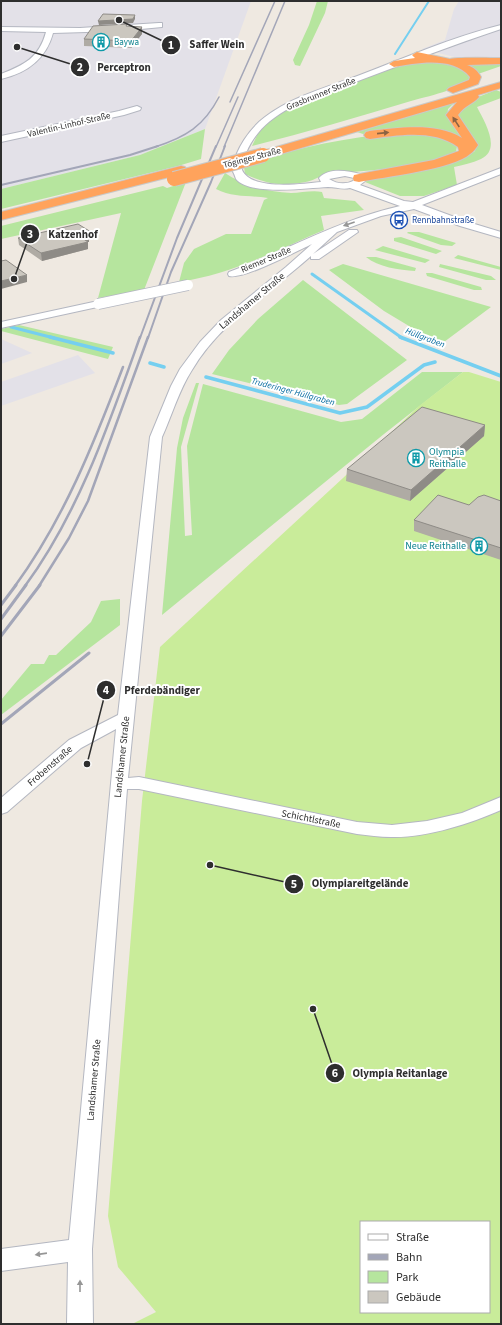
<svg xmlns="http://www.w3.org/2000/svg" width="502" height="1325" font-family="'Source Sans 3',sans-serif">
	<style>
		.industrial { fill: #e3e1e8 }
		.green { fill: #b6e59e }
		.pitch { fill: #c9ec9a; fill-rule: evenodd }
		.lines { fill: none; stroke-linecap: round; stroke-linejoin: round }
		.stream-far2 { stroke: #75cff0; stroke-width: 2 }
		.stream-far1 { stroke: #75cff0; stroke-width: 3 }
		.stream { stroke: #75cff0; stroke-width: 3.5 }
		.minor-casing { stroke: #b4b7c1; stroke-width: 2 }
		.highway-casing { stroke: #c9c9c9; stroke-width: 2 }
		.minor { fill: #fff; fill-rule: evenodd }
		.highway { fill: #ffa35c; fill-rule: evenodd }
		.rail-far3 { stroke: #a3a6b8; stroke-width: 1.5 }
		.rail-far2 { stroke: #a3a6b8; stroke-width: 2 }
		.rail-far1 { stroke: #a3a6b8; stroke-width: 2.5 }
		.rail { stroke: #a3a6b8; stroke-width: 3 }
		.minor-bridge-casing { stroke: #b4b7c1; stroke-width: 12; stroke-linecap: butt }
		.highway-bridge-casing { stroke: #c9c9c9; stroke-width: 16; stroke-linecap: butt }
		.minor-bridge { stroke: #fff; stroke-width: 10 }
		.highway-bridge { stroke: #ffa35c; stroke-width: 14 }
		.wall { fill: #afaba4 }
		.shaded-wall { fill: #8e8b86 }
		.building { fill: #cbc7bf; stroke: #8e8b86 }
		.oneway { fill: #8c6343 }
		.oneway2 { fill: #969696 }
		.labels { text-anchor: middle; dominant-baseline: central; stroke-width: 4; stroke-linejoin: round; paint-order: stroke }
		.far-culture-label { font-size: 9px; fill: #0d838f; stroke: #fff; text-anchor: start }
		.far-street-label { font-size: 9px; fill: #2e2e2e; stroke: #fff }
		.far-transit-label { font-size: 9px; fill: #164399; stroke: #fff; text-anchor: start }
		.far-water-label { font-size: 9px; font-style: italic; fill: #0d6fa3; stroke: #fff }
		.street-label { font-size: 10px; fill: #2e2e2e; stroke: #fff }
		.culture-label { font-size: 10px; fill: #0d838f; stroke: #fff; text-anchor: start }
		.leader { fill: none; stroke: #2e2e2e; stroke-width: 1.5 }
		.callout-dot { fill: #2e2e2e; stroke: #fff; stroke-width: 1.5 }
		.mark-label { font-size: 12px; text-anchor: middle; font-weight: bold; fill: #fff }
		.callout-label { font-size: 11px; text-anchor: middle; font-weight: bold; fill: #2e2e2e; stroke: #fff; stroke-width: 4; stroke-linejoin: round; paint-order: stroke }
	</style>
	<rect width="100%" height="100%" fill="#efe9e1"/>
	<!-- industrial -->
	<path class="industrial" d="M1,1h250l-46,128 -65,26 -139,34z
		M459,1h42v57l-34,2 -45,-11 23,-9 9,-31z
		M1,339l31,14 -31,11z
		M78,355l17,18 -94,33v-24z"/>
	<!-- green -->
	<path class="green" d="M317,1h11l-3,12 -25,53 -5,-1 -2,-5 16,-35z
		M417,61l36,4 18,9 -1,5c-8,10 -45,18 -59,22 -53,16 -106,32 -159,45l8,-17 14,-13 25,-13 108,-40z
		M455,61l46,1v4l-23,8z
		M496,90l5,2v6l-24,9c7,14 25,42 4,52 -9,4 -18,6 -27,8l3,18 -33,11h-24l-35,-14 1,-3 88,-17 14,-6 7,-5 1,-5 -20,-29v-6l17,-12z
		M454,103l-6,6 -1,8 21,26 -16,-7 -71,-5 -18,3 -6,-2z
		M205,129l-4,30 -23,7 -177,43v-20l139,-34z
		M396,133l45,3 16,10 -1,6c-27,13 -74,18 -104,20 -8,0 -15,-1 -22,0 -6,1 -8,4 -13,6 -11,6 -27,6 -39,6 -12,-1 -23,-5 -33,-10l-1,-7c47,-19 101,-29 152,-34z
		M225,173c19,13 43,19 66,20 10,0 21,-3 31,-1l2,6 31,3 9,9 -43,6 3,14c-49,21 -91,44 -145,52l5,-19 10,-14 32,-15h25l13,-34 4,-2c-18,-3 -35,0 -52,-9z
		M186,182l-42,108 -46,8 23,-85 -120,26v-13l162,-40 4,2z
		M408,232h11l37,11 -4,3 -11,-1 -34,-12z
		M401,237l41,14 -6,3 -42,-13v-3z
		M383,246l47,14 -5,3 -50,-13z
		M458,255l43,12v3l-47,-12z
		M366,257h10l40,11 -1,3c-16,-1 -37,-4 -49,-14z
		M343,264l148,43 -47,35 -20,-7 -40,-24 -55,-41z
		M440,264l51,12 5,4h-10l-47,-13z
		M426,273h6l49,14 1,3h-8l-47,-14z
		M303,280l104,80 -60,44 -8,1 -127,-31 17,-24 29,-31z
		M19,325l94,22 -5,12 -107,-28v-2z
		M422,372h41l-79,62 -222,181 15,-167 6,-30 13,-35h3l-18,64 4,89 7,-1 -5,-89 16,-62 138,38 21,-3z
		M120,599v26l-119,90v-15l30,-36h13l5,-9h7l35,-33 10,-21z"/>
	<!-- pitch -->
	<path class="pitch" d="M463,372h6l32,10v942h-369l24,-12 -38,-45 -10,-51 34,-415 18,-154 183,-169 76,-72zM361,1222h128v90h-128z"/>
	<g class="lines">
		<!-- stream-far2 -->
		<path class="stream-far2" d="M395,54l34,-53"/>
		<!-- stream-far1 -->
		<path class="stream-far1" d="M312,274l90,64
			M11,327l43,11"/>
		<!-- stream -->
		<path class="stream" d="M50,337l63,16
			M400,337l101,39
			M150,363l14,4
			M206,377l134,36 27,-6 57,-42 11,-3"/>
		<!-- minor casing -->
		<g class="minor-casing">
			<path id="minor" d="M159,23h3v4l-42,4 -67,2c-7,26 -26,40 -52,46v-5c23,-9 38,-16 45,-42l-45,-1v-4l79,1z
				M501,25v4c-48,16 -95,34 -143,52 -29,11 -63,20 -88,40 -14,11 -27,31 -28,49 10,21 59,14 79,12l-2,-4c10,-11 29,-7 41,-4l5,7 -5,4 44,16 9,1 88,-34v6l-79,31 46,17 33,10v6l-41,-12 -46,-17 -33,7 -44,16 -24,22 36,-24h8l1,2 -39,27h-8v-3c-40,36 -91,66 -119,114 -13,20 -20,45 -30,67l-34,341 11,-1 218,45 35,3 35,-4 35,-8 39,-16v13c-32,14 -75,28 -110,27 -11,0 -23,-2 -34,-3l-218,-45h-12l-35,460 1,75h-26l1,-62 -67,9v-22l68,-9 47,-511 -35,19 -74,64 -6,2v-16l68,-58 49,-25 32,-278 21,-51 9,-17 20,-27 21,-22 65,-53 26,-23c-15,7 -69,36 -83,32l-1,-2 1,-2c59,-22 109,-52 171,-66l-50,-18c-8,2 -14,-1 -22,-1 -20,1 -78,9 -92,-8 -1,-3 -2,-6 -4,-9 3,-20 18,-42 33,-53 28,-21 63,-30 95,-42 47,-18 93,-38 141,-50zM345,176l9,2 1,2c-9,5 -18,4 -26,-1z
				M137,106l4,2 -1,2 -16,5 -123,27v-6l118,-25z
				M98,301l4,1 2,2 -2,2 -101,22v-6z"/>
		</g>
		<!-- highway casing -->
		<g class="highway-casing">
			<path id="highway" d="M417,52l33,7c3,-2 43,-1 51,-1v6l-34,1c6,2 11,6 14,12l-3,7 -25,9 -6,-3 2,-2 20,-8 1,-3c-17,-21 -53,-14 -76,-10l-5,-3 5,-3 21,-3 -3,-3z
				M501,82v6l-23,7 1,2c-7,8 -14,8 -21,18l20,30c-2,3 -5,7 -8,9 -16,15 -87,23 -111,28l-5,-1 -1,-3 1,-3 5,-1 75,-14 25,-9 -1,-4c-24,-18 -60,-12 -88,-8l-4,-1 -2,-3 2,-3 4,-1c28,-3 66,-9 92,7l-16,-23 11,-13 -190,56h-8l-2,-3 2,-3z
				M181,166l4,1 2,3 -2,3 -184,47v-8z"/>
		</g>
		<!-- minor -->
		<use href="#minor" class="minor"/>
		<!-- highway -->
		<use href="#highway" class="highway"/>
		<!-- rail-far3 -->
		<path class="rail-far3" d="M230,102l45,-101
			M155,147c31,-10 49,-21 64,-50
			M216,147l22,-50
			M224,147l61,-146"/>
		<!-- rail-far2 -->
		<path class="rail-far2" d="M1,185l129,-30 28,-9
			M140,338l37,-100 39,-92
			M148,338l23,-66 40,-90 14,-36"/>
		<!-- rail-far1 -->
		<path class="rail-far1" d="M15,586c49,-67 79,-143 108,-219
			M25,586c54,-73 85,-165 115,-249
			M39,586l30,-48 19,-37 60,-164"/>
		<!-- rail -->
		<path class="rail" d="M1,605l15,-20
			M1,619l25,-34
			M1,636l39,-51
			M1,724l88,-71"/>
		<!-- minor-bridge casing -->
		<g class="minor-bridge-casing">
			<path id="minor-bridge" d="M98,304l90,-19"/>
		</g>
		<!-- highway-bridge casing -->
		<g class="highway-bridge-casing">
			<path id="highway-bridge" d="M174,179l89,-24"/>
		</g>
		<!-- minor-bridge -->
		<use href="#minor-bridge" class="minor-bridge"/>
		<!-- highway-bridge -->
		<use href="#highway-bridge" class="highway-bridge"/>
	</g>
	<!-- wall -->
	<path class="wall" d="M127,26l15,1v7l-11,14 -47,-2v-7z
		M18,238l73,1 -2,1v2h-1v7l-46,12 -23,-16z
		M485,425l-1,11 -74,65 -64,-20 1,-12z
		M501,501v59l-87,-29v-11z"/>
	<!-- shaded-wall -->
	<path class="shaded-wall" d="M135,15v4l-2,4 -34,2 -1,-4z
		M142,27v7l-11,14v-7z
		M91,232v7l-2,1v2h-1v7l-46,12 -1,-8 46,-20z
		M27,275v7l-26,7v-8z
		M485,425l-1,11 -74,65 1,-11z"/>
	<!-- building -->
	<path class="building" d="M103,14l32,1 -2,4 -35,2z
		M127,24l-1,2 16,1 -11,14 -47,-2 9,-13z
		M78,224l13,8 -4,1 2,1 -10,2 9,6 -47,11 -23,-15z
		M6,260l21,15 -26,6v-20z
		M422,407l63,18 -74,65 -64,-21z
		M438,495l31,10 9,-8 6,-2 17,6v47l-87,-28z"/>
	<!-- one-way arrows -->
	<defs><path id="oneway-solid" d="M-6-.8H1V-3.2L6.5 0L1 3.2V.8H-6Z"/></defs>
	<g class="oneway">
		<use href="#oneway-solid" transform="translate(456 122) rotate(-123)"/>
		<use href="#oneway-solid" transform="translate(383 133) rotate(-6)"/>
	</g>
	<g class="oneway2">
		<use href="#oneway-solid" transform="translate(349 224) rotate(161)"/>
		<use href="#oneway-solid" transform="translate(41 1254) rotate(172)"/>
		<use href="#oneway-solid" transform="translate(80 1286) rotate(-90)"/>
	</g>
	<!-- icons -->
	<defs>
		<g id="building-ring" transform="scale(0.9)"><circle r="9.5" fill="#fff" stroke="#0f9aa8" stroke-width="1.5"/><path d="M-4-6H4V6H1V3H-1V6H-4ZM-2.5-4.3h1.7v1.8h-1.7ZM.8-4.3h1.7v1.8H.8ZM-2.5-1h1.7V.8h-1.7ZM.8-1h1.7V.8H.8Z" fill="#0f9aa8"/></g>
		<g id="bus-ring" transform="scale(0.9)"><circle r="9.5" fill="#fff" stroke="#1a4fb4" stroke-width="1.5"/><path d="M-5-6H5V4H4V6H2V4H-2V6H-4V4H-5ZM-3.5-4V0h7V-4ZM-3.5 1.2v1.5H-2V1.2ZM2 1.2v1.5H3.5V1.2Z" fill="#1a4fb4"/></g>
	</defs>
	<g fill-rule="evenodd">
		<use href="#building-ring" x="101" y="42"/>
		<use href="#bus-ring" x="399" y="220"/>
		<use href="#building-ring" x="416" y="458"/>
		<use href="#building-ring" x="479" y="546"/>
	</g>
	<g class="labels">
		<!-- far-culture labels -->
		<g class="far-culture-label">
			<text x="114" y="42">Baywa</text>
		</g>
		<!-- far-street labels -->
		<g class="far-street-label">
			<text transform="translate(321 94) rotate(-22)">Grasbrunner Straße</text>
			<text transform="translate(69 125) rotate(-13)">Valentin-Linhof-Straße</text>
			<text transform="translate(252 158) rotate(-15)">Töginger Straße</text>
			<text transform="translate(266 260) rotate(-23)">Riemer Straße</text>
		</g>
		<!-- far-transit labels -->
		<g class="far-transit-label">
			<text x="412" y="220">Rennbahnstraße</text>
		</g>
		<!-- far-water labels -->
		<g class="far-water-label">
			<text transform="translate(425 338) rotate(21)">Hüllgraben</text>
			<text transform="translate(293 392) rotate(15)">Truderinger Hüllgraben</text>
		</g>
		<!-- street labels -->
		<g class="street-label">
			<text transform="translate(252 301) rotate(-40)">Landshamer Straße</text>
			<text transform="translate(122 757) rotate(-84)">Landshamer Straße</text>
			<text transform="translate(50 766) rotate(-41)">Frobenstraße</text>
			<text transform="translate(311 819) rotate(11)">Schichtlstraße</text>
			<text transform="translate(94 1080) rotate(-85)">Landshamer Straße</text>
		</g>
		<!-- culture labels -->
		<g class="culture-label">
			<text x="429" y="452">Olympia<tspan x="429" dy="12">Reithalle</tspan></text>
			<text x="466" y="546" text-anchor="end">Neue Reithalle</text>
		</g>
	</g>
	<!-- callouts -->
	<path class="leader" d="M119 20L171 45M17 47L80 67M14 279L30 234M87 764L106 690M210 865L294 884M313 1009L335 1073"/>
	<g class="callout-dot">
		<circle cx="119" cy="20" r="4"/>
		<circle cx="17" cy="47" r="4"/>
		<circle cx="14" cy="279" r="4"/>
		<circle cx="87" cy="764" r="4"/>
		<circle cx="210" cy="865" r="4"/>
		<circle cx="313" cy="1009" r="4"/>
		<circle cx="171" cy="45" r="10"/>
		<circle cx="80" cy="67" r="10"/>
		<circle cx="30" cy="234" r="10"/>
		<circle cx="106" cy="690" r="10"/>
		<circle cx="294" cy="884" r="10"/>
		<circle cx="335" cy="1073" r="10"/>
	</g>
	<g class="mark-label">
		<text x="171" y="49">1</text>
		<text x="80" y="71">2</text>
		<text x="30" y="238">3</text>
		<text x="106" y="694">4</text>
		<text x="294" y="888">5</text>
		<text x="335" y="1077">6</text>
	</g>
	<g class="callout-label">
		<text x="217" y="48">Saffer Wein</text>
		<text x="124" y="71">Perceptron</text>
		<text x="73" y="238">Katzenhof</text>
		<text x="162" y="694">Pferdebändiger</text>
		<text x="360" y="887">Olympiareitgelände</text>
		<text x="400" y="1077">Olympia Reitanlage</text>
	</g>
	<!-- border -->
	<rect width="502" height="1325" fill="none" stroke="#2e2e2e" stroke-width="4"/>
	<!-- legend -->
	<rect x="360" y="1221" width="130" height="92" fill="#ffffff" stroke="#ababab"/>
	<rect x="368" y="1234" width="20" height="6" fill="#ffffff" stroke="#ababab"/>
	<text x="396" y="1241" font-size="12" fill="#2e2e2e">Straße</text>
	<rect x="368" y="1254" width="20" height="6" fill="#a3a6b8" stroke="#ababab"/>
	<text x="396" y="1261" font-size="12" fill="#2e2e2e">Bahn</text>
	<rect x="368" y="1271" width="20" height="12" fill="#b6e59e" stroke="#ababab"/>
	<text x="396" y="1281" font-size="12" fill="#2e2e2e">Park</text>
	<rect x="368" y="1291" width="20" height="12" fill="#cbc7bf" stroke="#ababab"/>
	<text x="396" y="1301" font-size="12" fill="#2e2e2e">Gebäude</text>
</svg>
